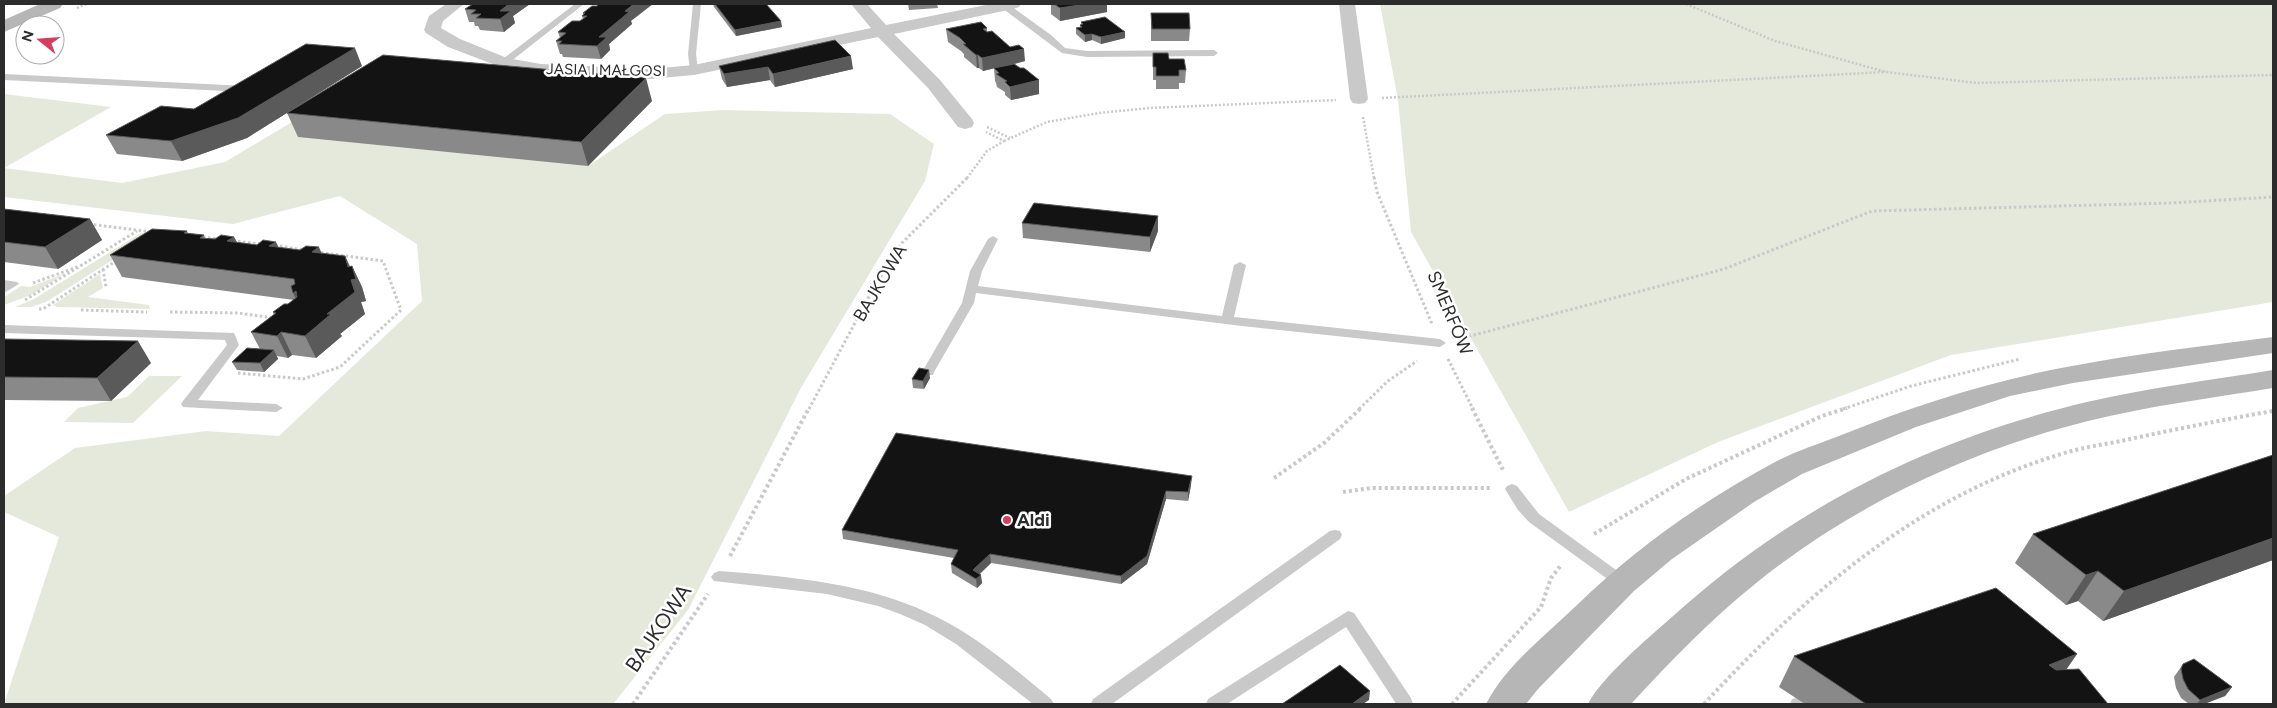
<svg xmlns="http://www.w3.org/2000/svg" width="2277" height="708" font-family="Figtree,sans-serif">
	<style>
		.green { fill: #e5e9db }
		.lines { fill: none; stroke-linecap: round; stroke-linejoin: round }
		.path-far2 { stroke: #c9c9c9; stroke-width: 2.5; stroke-dasharray: 2 2; stroke-linecap: butt }
		.path-far1 { stroke: #c9c9c9; stroke-width: 3; stroke-dasharray: 2.5 2.5; stroke-linecap: butt }
		.path { stroke: #c9c9c9; stroke-width: 4; stroke-dasharray: 3 3; stroke-linecap: butt }
		.service { fill: #c9c9c9; fill-rule: evenodd }
		.minor { fill: #c9c9c9; fill-rule: evenodd }
		.secondary { fill: #b6b6b6; fill-rule: evenodd }
		.wall { fill: #898989 }
		.shaded-wall { fill: #5a5a5a }
		.building { fill: #131313; stroke: #5a5a5a }
		.poi-dot { fill: #d73b5e; stroke: #fff; stroke-width: 2 }
		.labels { text-anchor: middle; dominant-baseline: central; stroke-width: 5; stroke-linejoin: round; paint-order: stroke }
		.far-street-label { font-size: 15px; fill: #2c2c2c; stroke: #fff }
		.street-label { font-size: 18px; fill: #2c2c2c; stroke: #fff }
		.poi-label { font-size: 18px; font-weight: bold; fill: #2c2c2c; stroke: #fff; text-anchor: start }
		.near-street-label { font-size: 21px; fill: #2c2c2c; stroke: #fff }
	</style>
	<rect width="100%" height="100%" fill="#fff"/>
	<!-- green -->
	<path class="green" d="M1380,4h893v298l-322,53 -233,87 -149,70 -158,-280 -13,-132z
		M374,73l214,93 77,-52 59,-4 166,4 44,30 -9,37 -123,205 -114,224 -74,93 -610,1 55,-167 -55,-25v-16l71,-48 131,-17 73,5 143,-135 -5,-57 -77,-48 -107,28 -229,-27v-29l118,15 103,-21z
		M4,94l107,13 -107,61z
		M141,233l29,3 -32,8 -92,58 -15,5h-16l19,-8z
		M66,273l-35,22 -27,10v-8l17,-11 9,1z
		M100,274l3,14 -15,9 61,8 1,4 -93,-2 -4,-2z
		M149,376h33l-49,47 -69,-1 14,-14 49,-11z"/>
	<g class="lines">
		<!-- path-far2 -->
		<path class="path-far2" d="M1686,4l89,37 111,31 91,11 296,-8
			M77,8l9,-4
			M1382,98l504,-26
			M1363,117l11,61
			M987,127l23,11
			M1004,141l43,-19 52,-9 51,-5 186,-8
			M967,178l20,-27 17,-10 -18,-9"/>
		<!-- path-far1 -->
		<path class="path-far1" d="M1374,177l3,15 55,132
			M89,224l63,8
			M203,237l16,2
			M233,241l28,3
			M275,245l28,5
			M103,269l3,18
			M33,283l44,-16
			M25,300l112,-69
			M39,309h4l73,-48
			M81,310l66,2
			M170,312l68,1 36,5
			M1459,339l265,-70 148,-58 299,-8 102,-6
			M1448,359l25,50
			M238,373l65,6 37,-12 61,-57 -18,-49 -66,-9
			M809,409l64,-120 29,-46 66,-66
			M1359,409l29,-28 29,-20
			M1843,409l68,-23 109,-27"/>
		<!-- path -->
		<path class="path" d="M1472,408l32,64
			M1274,478l50,-35 37,-35
			M1343,492l28,-4h121
			M1594,534l92,-55 136,-63 25,-8
			M730,556l79,-148
			M633,704l75,-110
			M1452,704l89,-97 10,-29 11,-14
			M1704,704c100,-108 211,-205 354,-249 21,-7 42,-10 63,-14 50,-11 101,-21 152,-30"/>
		<!-- service -->
		<path class="service" d="M575,4h9l-78,61h-6v-4z
			M693,4h8l-5,50 2,16 -4,3 -4,-3 -2,-16z
			M1002,4h6l43,31 14,13 22,3 127,-1 4,3 -4,3 -127,1 -25,-4 -60,-45z
			M4,74l242,12 5,3 -5,3 -242,-12z
			M993,236l5,3 -16,32 -4,15 244,30 12,-51 6,-3 6,3 -12,52 206,22 6,4 -6,4 -198,-21 -266,-33 -2,10 -40,69 -1,3h-10l-1,-3 40,-69 8,-32 18,-32z
			M4,280l13,2 2,2 -15,9z
			M4,325l230,8 5,12 -41,55 78,4 7,4 -7,4 -93,-5 -2,-3 2,-3 44,-56 -2,-5 -221,-7z
			M1512,484l5,2 22,28 88,64 3,4 -3,4 -5,2 -5,-2 -88,-64 -11,-12 -13,-21 2,-3z
			M1335,530l5,1 2,4 -2,4 -228,165h-21l2,-5 237,-168z
			M719,571c74,6 151,12 218,46 42,21 78,52 114,82l3,5h-21l-77,-60 -31,-19 -25,-11 -22,-8 -51,-12 -113,-13 -3,-4 3,-4z
			M1348,611l6,2 57,85 2,6h-18v-2l-49,-75 -119,77h-21l2,-5z
			M1800,697l6,2 2,5h-18l2,-5z"/>
		<!-- minor -->
		<path class="minor" d="M446,4h18l-21,17 -2,7 19,11 47,19 34,6 109,5 44,-4 177,-37 -20,-24h16l19,21 105,-21h30l-2,3 -6,2 -119,25 46,46 32,39 2,4 -2,4 -7,2 -7,-2 -30,-39 -50,-51 -184,38 -44,4 -109,-5 -38,-6 -55,-21 -22,-14 -2,-3 5,-14z
			M1339,4h16l13,95 -3,4 -6,1 -6,-1 -3,-4z"/>
		<!-- secondary -->
		<path class="secondary" d="M40,4h23l-3,4 -56,24v-12z
			M2273,337v16l-200,30 -63,13 -94,31 -114,47 -48,28 -82,57 -38,32 -96,98 -12,15h-40c20,-39 60,-69 91,-99 60,-58 127,-105 200,-144 21,-11 45,-18 67,-27 74,-30 150,-54 228,-68 67,-13 134,-20 201,-29z
			M2273,370v18c-62,10 -124,18 -185,33 -120,30 -237,85 -333,163 -45,36 -85,78 -124,120h-43c13,-26 61,-67 84,-87 120,-109 258,-178 415,-215 61,-14 124,-22 186,-32z"/>
	</g>
	<!-- wall -->
	<path class="wall" d="M473,4h57l-17,12 2,7 -11,9 -24,-2 -2,-4h-3l-1,-4h-5l-4,-13z
		M713,4h53l16,23 -46,9 -22,-29z
		M908,4h29l1,4 -29,2z
		M1051,4h56v8l-47,9 -9,-7z
		M597,6l34,15 1,3 -23,20 1,6 -9,9 -38,-2 -1,-3h-2l-4,-13 4,-3 -2,-6 22,-11 3,-2 -1,-3 1,-1v-2z
		M1151,13l39,16 -1,12h-38z
		M1081,22l44,16 -24,6 -9,-4 -7,2 -9,-8v-6l4,-1v-2l1,-1z
		M987,28v4l38,29 -10,3 5,4 19,12v14l-28,6 -6,-5v-3l-8,-5 -1,-4 -1,-2 -1,-13 -11,3 -4,-3h-2l-13,-11v-3l-3,-3 -13,-9 -2,-13z
		M1153,53l16,6 17,11 -1,13h-6v6h-23v-9h-3z
		M362,66l-115,72 -65,23 -65,-7 -11,-19 88,-26z
		M719,66l134,3 -78,18 -5,-7 -43,7 -5,-8z
		M652,101l-64,65 -290,-29 -11,-24z
		M4,209l86,10 12,21 -44,29 -54,-7z
		M1158,216v15l-8,21 -127,-14 -1,-15z
		M187,231l1,2 16,2 1,3 10,1 19,-2 3,5 108,14 5,10h2l10,21 4,14 -5,1 4,12 -25,20 2,2 -26,22 -24,-3 -4,3 -11,-2 1,3 -14,13 -27,-2 -5,-8 28,-13 -9,-17 23,-17 -1,-3 15,-8 6,-4 -172,-23 -12,-22z
		M4,339l147,24 -40,38 -107,-1z
		M930,378l-6,11 -11,-1 -1,-9z
		M2273,455v105l-170,61 -25,-20 -12,4 -51,-42 18,-29z
		M1191,485l-3,16 -22,-2 -19,65 -26,20 -130,-21 -11,11 2,9 -5,5 -25,-15 -1,-9 3,-6 -111,-19 -1,-9z
		M2077,654l-11,16 42,34h-303l-26,-17 15,-31z
		M2183,664l49,23 -7,9 -21,8h-15l-8,-6 -5,-10 -2,-11z"/>
	<!-- shaded-wall -->
	<path class="shaded-wall" d="M509,4h21l-17,12 2,7 -11,9 -4,-13v-8z
		M634,4h19l-22,17 1,3 -23,20 1,6 -9,9 -4,-13 2,-9 26,-26z
		M1086,4h21v8l-47,9v-13z
		M781,21l1,6 -46,9 -1,-6z
		M1125,32v6l-24,6v-7z
		M1092,34v6l-7,2v-7z
		M355,48l7,18 -115,72 -65,23 -11,-20z
		M1024,49l1,12 -42,10 -1,-13z
		M976,55h2l1,13h-2z
		M851,56l2,13 -78,18 -2,-13z
		M768,67l2,13 -43,7 -3,-13z
		M646,78l6,23 -64,65 -7,-24z
		M1039,80v14l-28,6 -1,-13z
		M1158,216v15l-8,21v-15z
		M90,219l12,21 -44,29 -13,-22z
		M234,237l11,21 -18,-17z
		M276,242l10,21 -17,-17z
		M319,247l9,22 -16,-17z
		M345,256l10,23 -3,-13 10,21 4,14 -5,1 4,12 -25,20 2,2 -26,22 -11,-22 22,-22 24,-34z
		M296,291l8,23 -11,-21z
		M281,332l11,23 -4,3 -11,-22z
		M138,341l13,22 -40,38 -14,-23z
		M274,350l4,9 -14,13 -4,-9z
		M929,370l1,8 -6,11 -1,-8z
		M1192,476l-1,9 -3,16v-9z
		M1166,491v8l-19,65 -26,20v-8z
		M2273,538v22l-170,61 21,-30z
		M990,554l1,9 -17,16 -1,-9z
		M2098,571l-20,30 -12,4 20,-30z
		M981,575l1,8 -5,5 -1,-9z
		M2077,654l-21,30 -7,-19z
		M2232,687l-7,9 -21,8h-7l3,-4z
		M1370,691l-1,9 -6,4h-11z"/>
	<!-- building -->
	<path class="building" d="M473,4h36l-9,7h11l-11,8 -24,-1 5,-4h-10l5,-4 -11,-1z
		M599,4h35l-9,7 4,1 -30,25h8l-10,9 -38,-2 3,-3h-6l10,-8 -8,-1 14,-11h8l7,-5h-5l3,-3h-2l9,-7h5z
		M715,4h51l15,17 -46,9z
		M1054,4h32l-26,4z
		M1151,13h38l1,16h-38z
		M1105,17l20,15 -24,5 -9,-3 -7,1 -9,-7 6,-1 -2,-2 3,-1 -2,-2z
		M981,22l6,6 -4,1 4,3 5,-1 18,16 9,-2 5,4 -42,9 -4,-3h-2l-13,-11h3l-6,-6 -14,-9z
		M835,40l16,16 -78,18 -5,-7 -44,7 -5,-8z
		M306,44l49,4 -117,70 -67,23 -65,-6 55,-29 33,3z
		M1153,53h15l1,6h15l2,11h-7v6h-23v-9h-3z
		M383,55l263,23 -65,64 -294,-29z
		M1014,64l6,4h4l15,12 -29,7 -5,-5 2,-1 -11,-7 3,-1 -5,-5z
		M1034,203l124,13 -8,21 -128,-14z
		M4,209l86,10 -45,28 -41,-5z
		M152,229l35,2 -3,2 20,2 -4,3 15,1 6,-4 13,2 -7,4 30,4 6,-5 13,2 -7,4 31,4 6,-4 13,1 -7,5 33,4 3,11 4,-1 4,13 -5,1 4,12 -28,22h4l-26,22 -24,-4 -4,4 -26,-4 25,-19 -3,-1 11,-8h4l9,-7 -1,-6 -3,2 -2,-7 4,-2 -1,-5 -184,-24z
		M4,339l134,2 -41,37 -93,-1z
		M247,348l27,2 -14,13 -28,-1z
		M919,368l10,2 -6,11 -11,-2z
		M896,433l296,43 -4,16 -22,-1 -19,65 -26,20 -131,-22 -17,16 8,5 -5,4 -25,-15 7,-14 -116,-20z
		M2273,455v83l-149,53 -26,-20 -12,4 -53,-41z
		M1996,588l81,66 -28,11 7,5 23,-1 29,35h-242l-72,-48z
		M2194,659l38,28 -32,13 -12,-11 -5,-10 -2,-10 2,-5z
		M1340,665l30,26 -18,13h-70z"/>
	<!-- markers -->
	<circle class="poi-dot" cx="1007" cy="520" r="5"/>
	<g class="labels">
		<!-- far-street labels -->
		<g class="far-street-label">
			<text transform="translate(606 70) rotate(1)">JASIA I MAŁGOSI</text>
		</g>
		<!-- street labels -->
		<g class="street-label">
			<text transform="translate(880 283) rotate(-59)">BAJKOWA</text>
			<text transform="translate(1450 313) rotate(67)">SMERFÓW</text>
		</g>
		<!-- poi labels -->
		<g class="poi-label">
			<text x="1017" y="520">Aldi</text>
		</g>
		<!-- near-street labels -->
		<g class="near-street-label">
			<text transform="translate(658 628) rotate(-56)">BAJKOWA</text>
		</g>
	</g>
	<!-- border -->
	<rect width="2277" height="708" fill="none" stroke="#2c2c2c" stroke-width="10"/>
	<!-- north arrow -->
	<g transform="translate(40 40) rotate(287)"><circle r="24" fill="#ffffff" stroke="#ababab"/>
	<path d="M0-4L9 19L0 12L-9 19Z" fill="#d73b5e"/>
	<text y="-8" font-size="14" font-weight="bold" text-anchor="middle" fill="#2c2c2c">N</text>
	</g>
</svg>
